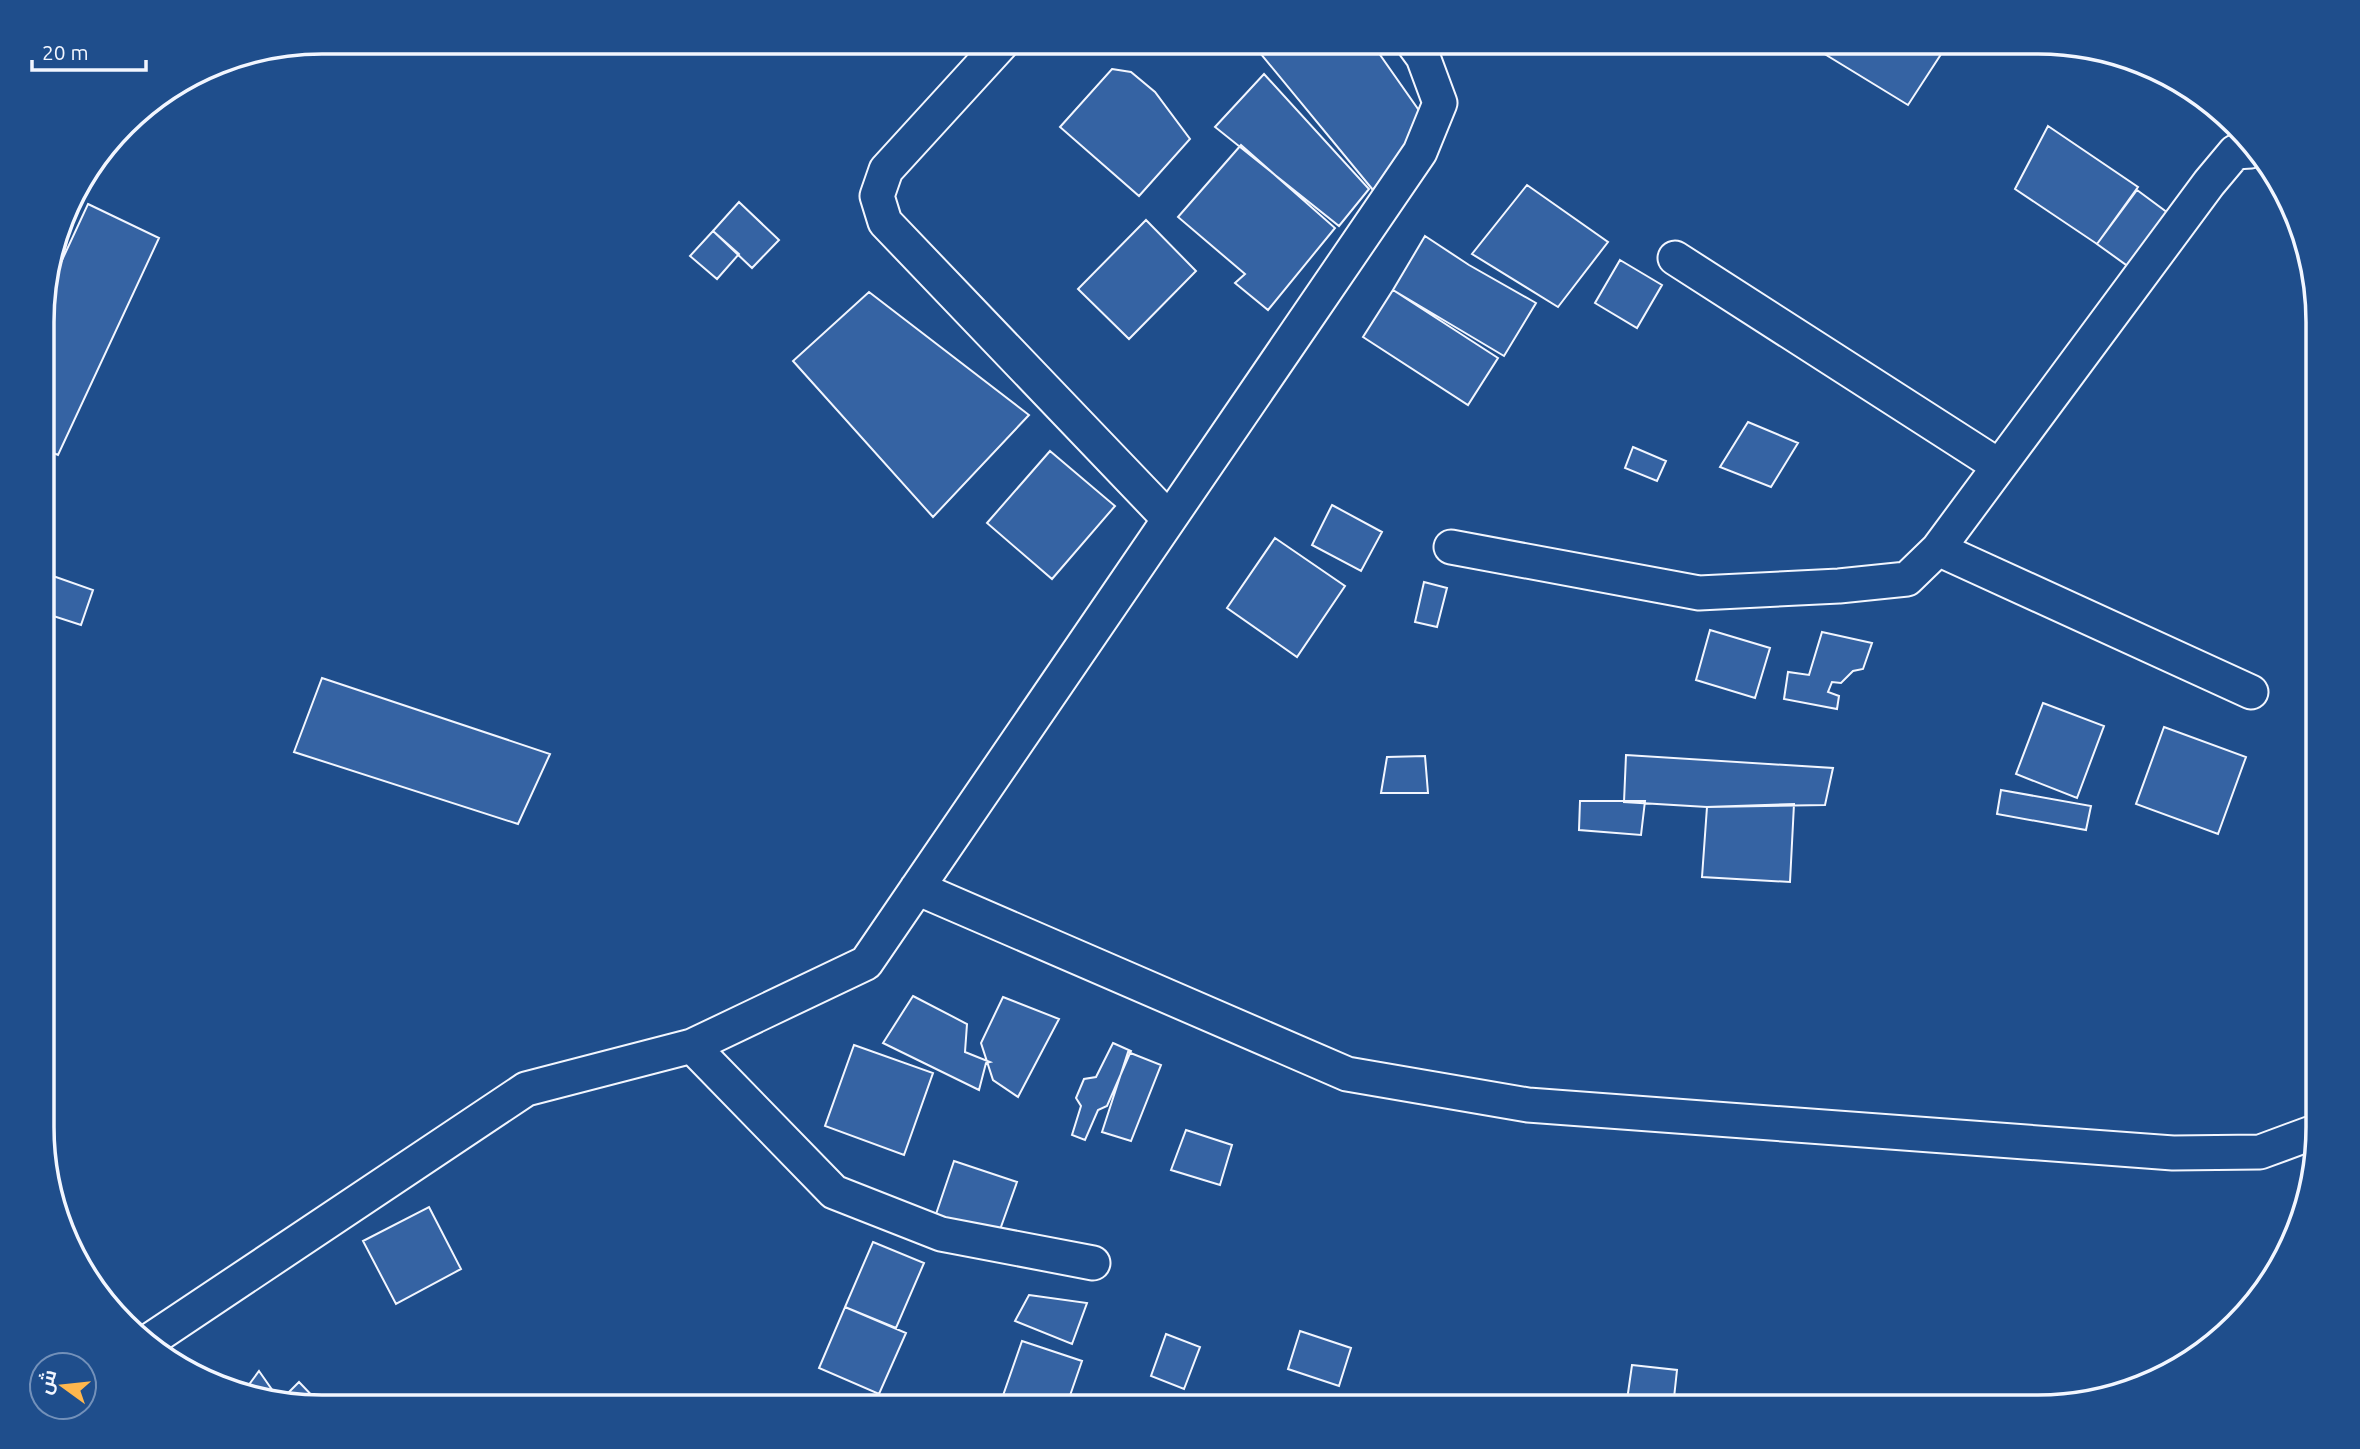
<svg xmlns="http://www.w3.org/2000/svg" width="2360" height="1449" font-family="Ubuntu,Cairo,sans-serif">
	<style>
		.building { fill: #3563a3; stroke: #f2f6ff; stroke-width: 2 }
		.lines { fill: none; stroke-linecap: round; stroke-linejoin: round }
		.minor-casing { stroke: #f2f6ff; stroke-width: 37 }
		.minor { stroke: #1f4e8c; stroke-width: 33 }
		.rim { fill: none; stroke: #f2f6ff; stroke-width: 3.5 }
	</style>
	<rect width="100%" height="100%" fill="#1f4e8c"/>
	<!-- building -->
	<path class="building" d="M1251,42h120l54,77 -52,71z
		M1805,42h144l-41,63z
		M1112,69l19,3 24,20 35,47 -51,57 -79,-69z
		M1264,74l105,115 -30,37 -124,-99z
		M2048,126l90,61 -41,57 -82,-55z
		M1241,145l94,83 -67,82 -33,-27 10,-9 -67,-57z
		M1527,185l81,57 -50,65 -86,-53z
		M2137,190l31,23 -39,54 -32,-23z
		M739,202l40,38 -27,28 -39,-37z
		M88,204l71,34 -101,217 -14,-6v-150z
		M1146,220l50,51 -67,68 -51,-50z
		M713,231l26,23 -22,25 -27,-23z
		M1425,236l44,29 67,38 -32,53 -111,-66z
		M1620,260l42,25 -25,43 -42,-25z
		M1393,290l105,68 -30,47 -105,-68z
		M869,292l160,123 -96,102 -140,-156z
		M1748,422l50,21 -27,44 -51,-20z
		M1633,447l33,14 -9,20 -32,-13z
		M1050,451l65,55 -63,73 -65,-56z
		M1332,505l50,27 -21,39 -49,-26z
		M1275,538l70,48 -48,71 -70,-49z
		M53,576l40,14 -12,35 -37,-12v-11z
		M1424,582l23,6 -10,39 -22,-5z
		M1710,630l60,18 -15,50 -59,-18z
		M1822,632l50,11 -9,26 -10,2 -12,12 -9,-1 -4,10 11,4 -2,13 -53,-10 4,-27 21,3z
		M322,678l228,76 -32,70 -224,-72z
		M2043,703l61,23 -27,72 -61,-24z
		M2164,727l82,30 -28,77 -82,-30z
		M1626,755l207,13 -8,37 -118,2 -83,-5z
		M1425,756l3,37h-47l6,-36z
		M2001,790l90,16 -5,24 -89,-16z
		M1580,801h65l-4,34 -62,-5z
		M1794,804l-4,78 -88,-5 5,-70z
		M913,996l54,28 -2,28 25,10 -4,1 -7,27 -96,-47z
		M1003,997l56,22 -41,78 -25,-17 -12,-37z
		M1113,1043l18,8 -24,55 -9,4 -13,30 -13,-5 9,-29 -5,-8 8,-19 12,-2z
		M854,1045l79,28 -29,82 -79,-29z
		M1128,1052l33,13 -30,76 -29,-9z
		M1186,1130l46,15 -12,40 -49,-15z
		M954,1161l63,21 -20,56 -62,-21z
		M429,1207l32,62 -65,35 -33,-63z
		M873,1242l51,21 -28,65 -51,-21z
		M1029,1295l58,8 -15,41 -57,-23z
		M845,1307l61,26 -27,61 -60,-26z
		M1300,1331l51,17 -12,38 -51,-17z
		M1166,1334l34,13 -16,42 -33,-13z
		M1022,1341l60,20 -16,46h-67z
		M1632,1365l45,5 -4,37h-47z
		M259,1371l21,30 1,1 -32,-5 -7,-3z
		M299,1382l24,25 -43,-6z"/>
	<g class="lines">
		<!-- minor casing -->
		<g class="minor-casing">
			<path id="minor" d="M1003,42l-117,128 -9,26 8,26 284,297
				M1675,258l324,208
				M1451,547l248,46 140,-7 68,-7 31,-30 271,-366 26,-31 16,-1
				M1938,549l313,143
				M917,888l430,186 181,31 645,48 87,-1 57,-21
				M692,1046l142,146 107,42 152,29
				M149,1341l377,-252 166,-43 174,-83 554,-811 20,-49 -17,-46 -11,-15"/>
		</g>
		<!-- minor -->
		<use href="#minor" class="minor"/>
	</g>
	<!-- crop -->
	<path d="M0 0H2360V1449H0ZM322 54H2038A268 268 0 0 1 2306 322V1127A268 268 0 0 1 2038 1395H322A268 268 0 0 1 54 1127V322A268 268 0 0 1 322 54Z" fill="#1f4e8c" fill-rule="evenodd"/>
	<path class="rim" d="M322 54H2038A268 268 0 0 1 2306 322V1127A268 268 0 0 1 2038 1395H322A268 268 0 0 1 54 1127V322A268 268 0 0 1 322 54Z"/>
	<!-- north arrow -->
	<g transform="translate(63 1386) rotate(285)"><circle r="33" fill="#1f4e8c" stroke="#7391ba" stroke-width="2"/>
	<path d="M0-5L12 26L0 18L-12 26Z" fill="#ffb74d"/>
	<text y="-10" font-size="19" font-weight="bold" text-anchor="middle" fill="#f2f6ff">ش</text>
	</g>
	<!-- scale -->
	<path d="M32 60v10h114v-10" fill="none" stroke="#f2f6ff" stroke-width="3.5"/>
	<text x="42" y="60" font-size="21" fill="#f2f6ff" stroke="#1f4e8c" stroke-width="5" paint-order="stroke">20 m</text>
</svg>
